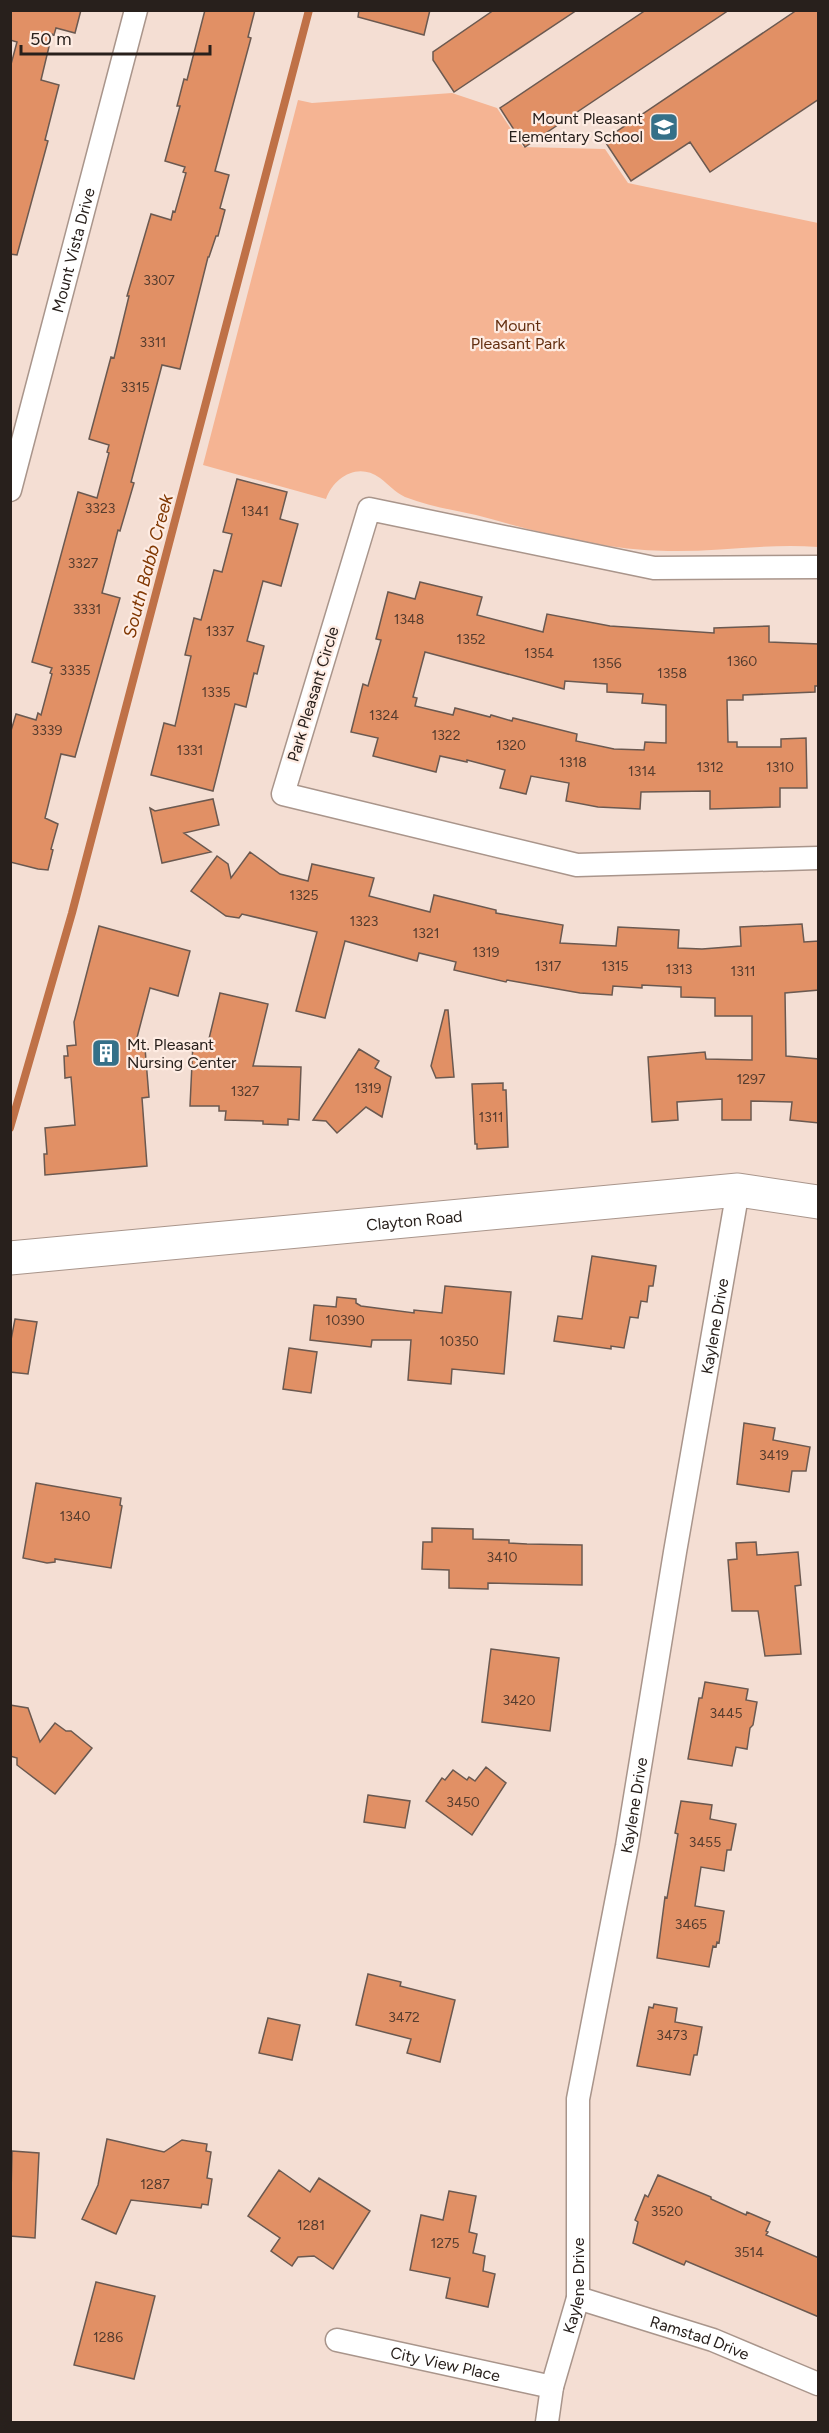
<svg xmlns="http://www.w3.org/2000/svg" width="829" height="2433" font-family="Figtree,sans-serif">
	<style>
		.green { fill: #f5b493 }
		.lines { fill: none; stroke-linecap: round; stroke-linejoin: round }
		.stream { stroke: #bf7147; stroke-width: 8 }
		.building { fill: #e19065; stroke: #6b5950; stroke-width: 1.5; fill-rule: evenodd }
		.street-casing { stroke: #a9958b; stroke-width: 25 }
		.secondary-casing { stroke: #a9958b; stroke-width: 35 }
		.street { stroke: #fff; stroke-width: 22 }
		.secondary { stroke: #fff; stroke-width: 33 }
		.labels { text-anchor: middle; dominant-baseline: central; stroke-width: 4.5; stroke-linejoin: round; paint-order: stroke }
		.number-label { font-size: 14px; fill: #563c2e }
		.poi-label { font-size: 16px; fill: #28201c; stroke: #feece3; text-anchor: end }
		.street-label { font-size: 16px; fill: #28201c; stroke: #feece3 }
		.park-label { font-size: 16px; fill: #642f10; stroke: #feece3 }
		.water-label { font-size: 18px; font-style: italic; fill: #803702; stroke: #feece3 }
	</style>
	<rect width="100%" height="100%" fill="#f4ded3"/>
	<!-- green -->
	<path class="green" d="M452,93l45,15 26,39 82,2 23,34 190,40v324c-50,-4 -100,5 -150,4 -66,-1 -129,-19 -192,-36 -23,-5 -48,-9 -71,-18 -10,-5 -16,-12 -25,-19 -22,-16 -46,-1 -54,21l-123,-34 95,-365 14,3z"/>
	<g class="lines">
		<!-- stream -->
		<path class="stream" d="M10,1128l62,-215 237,-903"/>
	</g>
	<!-- building -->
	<path class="building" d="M10,10h71l-6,23 -19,-5 -2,7 -2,-1 -11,46 18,5 -14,55 3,1 -31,114 -7,-1v-186l7,-26 -7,-2z
		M205,10h50l-7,27 3,1 -36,133 14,4 -9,33 5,2 -7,26h-2l-7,21h-1l-28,112 -18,-4 -31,117 3,1 -14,48 -2,-1 -16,63 18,5 -45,159 -14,-3 -16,64 13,6 -7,25 2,1 -5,20 -10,-1 -28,-7v-128l6,-20 20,6 2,-7 3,2 11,-41 -2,-1 2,-5 -20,-6 46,-170 19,6 12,-45 -2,-1 2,-7 -20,-6 22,-82 3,1 15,-62h-2l24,-82 20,6 2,-9 2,1 11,-39 -3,-1 2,-5 -20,-6 15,-55h-3l7,-27 3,1z
		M359,10h71l-6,25 -66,-18z
		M494,10h83l-123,82 -21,-32v-8z
		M646,10h83l-204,137 -25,-39z
		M797,10h22v89l-109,73 -20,-30 -59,39 -27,-41z
		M237,479l50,13 -7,27 18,5 -17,62 -18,-5 -16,60 17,5 -7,28 -3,-1 -8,34 -11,-3 -22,87 -62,-16 13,-52 11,3 16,-70 -6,-1 9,-37 7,2 13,-50 8,2 10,-38 -9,-2z
		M420,582l62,15 -5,18 66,17 4,-18 63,12 104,7v-5l55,-2v16l50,2v42h-4v6l-72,3v5h-16l1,42h9v5h44v-8l25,-1 1,50h-27v19l-70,2v-18l-69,1 -1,17 -42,-2 -32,-6 3,-18 -38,-7 -5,18 -26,-6 5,-18 -38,-10v2l-27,-6 -4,16 -63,-16 5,-18 -27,-6 12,-48 5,2 13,-46 -5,-1 12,-47 27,7zM425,652l139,37 1,-8 42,3v8l36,2 -1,9 24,2v38l-21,-1 -1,8 -30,-1 -38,-8 1,-7 -64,-16 -1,3 -21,-6 -1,2 -35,-9 -2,7 -38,-9 2,-8 -4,-1z
		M213,799l6,26 -35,8 27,19 -49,11 -12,-55 5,3z
		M250,852l30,22 28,7 4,-17 62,14 -5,18 61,16 4,-17 62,15v3l67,12 -3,18 56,3 2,-19 61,3 -1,18 24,1 39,-3 -1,-19 62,-3 2,18 15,-1v49l-34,3 1,63 33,3v64l-29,-3 2,-18 -41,-1v19h-29v-21l-45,3 1,18 -26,2 -4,-65 57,-5 1,7 46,1v-44h-37v-18l-34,-1v-10l-39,-2v3l-29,-2 -1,9 -32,-2 -73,-13 -1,2 -52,-12 2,-8 -37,-9 -2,8 -72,-20 -20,77 -29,-7 21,-79 -75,-18 -3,4 -13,-2 -35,-25 26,-35 11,8 3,14z
		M99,926l91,25 -12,45 -28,-8 -16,61 11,-1 4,49 -7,1 5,68 -102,9 -1,-21h3l-2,-26 30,-3 -4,-48 -6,1 -1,-22h4l-1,-10 9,-1 -2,-23z
		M220,993l48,11 -15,62 48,1 -2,53 -11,-1v6l-25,-1v-3l-38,-1 1,-9h-7v-5h-29l3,-64 15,1z
		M445,1010h3l6,67 -18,1 -5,-12z
		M359,1049l20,12 -4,7 16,9 -9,40 -16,-10 -29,26 -11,-12 -13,-1z
		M503,1083v7h3l2,57 -31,2v-5h-2l-3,-60z
		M592,1256l64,10 -3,20h-4l-2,16 -6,-1 -3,17 -8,-1 -6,31 -13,-2v3l-57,-8 4,-25 24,3z
		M445,1286l66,6 -7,82 -52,-5 -1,15 -43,-4 3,-40h-39l-1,7 -61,-7 4,-35 22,2 1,-10 19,2v4l5,3 53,7v-3l28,3z
		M15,1319l22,3 -9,52 -18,-2v-27z
		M289,1348l28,4 -6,41 -28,-4z
		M744,1423l31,5 -2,12 37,7 -4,24h-14l-3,21 -52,-8z
		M36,1483l85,15 -1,7 2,1 -11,62 -56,-9v3l-8,1 -24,-5z
		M432,1528l41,1v10l36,1v3l18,1 55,1v40l-94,-2v6l-39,-1v-18l-27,-1 1,-27h9z
		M756,1542l1,13 41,-3 3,33 -6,1 6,68 -36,2 -7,-45h-26l-4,-51 9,-1 -1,-16z
		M491,1649l68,9 -9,73 -68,-9z
		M705,1682l43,7 -2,11 11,2 -4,23 -3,3 -3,21 -11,-2 -4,19 -44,-7 11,-61h3z
		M10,1705l18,3 12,34 15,-19 11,8h5l21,17 -37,46 -38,-29v-7l-7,-2z
		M486,1767l20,16 -34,52 -46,-34 16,-23 3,2 8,-10 14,10 2,-3 6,4z
		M368,1795l42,6 -5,27 -41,-6z
		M681,1801l31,4 -2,14 26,5 -5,26h-4l-3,21 -23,-4 -6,39 29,5 -5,32 -2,-1 -1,5 -3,-1 -4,21 -52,-9 8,-61 2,1 11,-64 -3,-1z
		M368,1974l33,8 -1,4 55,14 -15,62 -33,-9 4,-14 -55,-14z
		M654,2004l23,4 -2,14 27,5 -5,28h-3l-4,20 -53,-9 12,-59 4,1z
		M268,2018l32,7 -8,35 -33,-7z
		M107,2139l57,13 18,-12 25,4 -1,7 5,1 -4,26 5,1 -4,26 -6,-1 -1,4 -70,-8 -15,34 -34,-15 16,-34z
		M12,2151l27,2 -4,85 -25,-2z
		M279,2170l31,22 9,-14 51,33 -37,58 -19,-13 -16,1 -6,9 -21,-15 9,-13 -32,-22z
		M658,2175l53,22v2l35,16 1,-3 23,10 -4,9 2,1 -2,3 53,23v59l-133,-56 -2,4 -51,-22 5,-21 -3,-2 10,-25 3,2z
		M449,2191l27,5 -7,36 8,2 -4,19 12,3 -2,15 12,3 -7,33 -42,-9 4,-20 -40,-8 11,-55 22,5z
		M96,2282l59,14 -21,83 -60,-14z"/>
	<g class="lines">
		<!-- street casing -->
		<g class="street-casing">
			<g id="street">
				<path id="s1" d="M10,490l126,-480"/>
				<path d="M818,567l-164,1 -285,-59 -86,285 294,71 241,-7"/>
				<path id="s2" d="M578,2298l135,42 105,44"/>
				<path id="s3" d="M337,2340l215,47"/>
				<path id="s4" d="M547,2422l5,-35 26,-89v-199l49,-253 48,-294 63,-362"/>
			</g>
		</g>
		<!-- secondary casing -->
		<g class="secondary-casing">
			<g id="secondary">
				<path id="s5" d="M10,1258l728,-68 80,12"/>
			</g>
		</g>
		<!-- street -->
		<use href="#street" class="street"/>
		<!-- secondary -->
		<use href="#secondary" class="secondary"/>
	</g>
	<!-- icons -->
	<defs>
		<g id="school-square" transform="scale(1.5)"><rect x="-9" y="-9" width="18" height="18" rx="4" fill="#357088" stroke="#feece3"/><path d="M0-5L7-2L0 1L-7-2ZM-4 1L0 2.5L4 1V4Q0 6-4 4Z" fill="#fff"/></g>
		<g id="building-square" transform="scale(1.5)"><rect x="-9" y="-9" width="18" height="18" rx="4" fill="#357088" stroke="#feece3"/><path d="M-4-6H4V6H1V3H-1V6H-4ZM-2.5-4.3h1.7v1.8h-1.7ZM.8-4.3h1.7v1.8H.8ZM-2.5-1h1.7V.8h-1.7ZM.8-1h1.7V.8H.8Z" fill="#fff"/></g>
	</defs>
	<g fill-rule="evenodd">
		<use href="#school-square" x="664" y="127"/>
		<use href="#building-square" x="106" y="1053"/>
	</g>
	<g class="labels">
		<!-- number labels -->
		<g class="number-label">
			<text x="159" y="280">3307</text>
			<text x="153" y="342">3311</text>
			<text x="135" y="387">3315</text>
			<text x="100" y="508">3323</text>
			<text x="255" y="511">1341</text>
			<text x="83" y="563">3327</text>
			<text x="87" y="609">3331</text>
			<text x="409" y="619">1348</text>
			<text x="220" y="631">1337</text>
			<text x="471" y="639">1352</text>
			<text x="539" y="653">1354</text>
			<text x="742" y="661">1360</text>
			<text x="607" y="663">1356</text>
			<text x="75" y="670">3335</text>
			<text x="672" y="673">1358</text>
			<text x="216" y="692">1335</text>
			<text x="384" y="715">1324</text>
			<text x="47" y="730">3339</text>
			<text x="446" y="735">1322</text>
			<text x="511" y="745">1320</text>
			<text x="190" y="750">1331</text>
			<text x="573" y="762">1318</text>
			<text x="710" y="767">1312</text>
			<text x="780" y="767">1310</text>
			<text x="642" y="771">1314</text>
			<text x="304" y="895">1325</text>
			<text x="364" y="921">1323</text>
			<text x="426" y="933">1321</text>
			<text x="486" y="952">1319</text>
			<text x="548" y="966">1317</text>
			<text x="615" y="966">1315</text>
			<text x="679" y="969">1313</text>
			<text x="743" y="971">1311</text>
			<text x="751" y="1079">1297</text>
			<text x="368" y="1088">1319</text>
			<text x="245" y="1091">1327</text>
			<text x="491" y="1117">1311</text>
			<text x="345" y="1320">10390</text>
			<text x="459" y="1341">10350</text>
			<text x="774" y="1455">3419</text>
			<text x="75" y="1516">1340</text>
			<text x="502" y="1557">3410</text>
			<text x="519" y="1700">3420</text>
			<text x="726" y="1713">3445</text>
			<text x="463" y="1802">3450</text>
			<text x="705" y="1842">3455</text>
			<text x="691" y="1924">3465</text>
			<text x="404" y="2017">3472</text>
			<text x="672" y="2035">3473</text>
			<text x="155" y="2184">1287</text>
			<text x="667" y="2211">3520</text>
			<text x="311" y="2225">1281</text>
			<text x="445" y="2243">1275</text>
			<text x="749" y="2252">3514</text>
			<text x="108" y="2337">1286</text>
		</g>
		<!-- poi labels -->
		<g class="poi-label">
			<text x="643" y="118">Mount Pleasant<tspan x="643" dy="18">Elementary School</tspan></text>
			<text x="127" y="1044" text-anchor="start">Mt. Pleasant<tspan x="127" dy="18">Nursing Center</tspan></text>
		</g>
		<!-- street labels -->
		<g class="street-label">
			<text stroke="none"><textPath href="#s1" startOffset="248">Mount Vista Drive</textPath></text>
			<text transform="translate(313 694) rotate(-73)">Park Pleasant Circle</text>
			<text stroke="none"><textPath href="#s5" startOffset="406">Clayton Road</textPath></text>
			<text stroke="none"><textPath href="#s4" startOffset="1112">Kaylene Drive</textPath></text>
			<text stroke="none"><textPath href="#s4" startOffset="626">Kaylene Drive</textPath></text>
			<text stroke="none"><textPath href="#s4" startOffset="140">Kaylene Drive</textPath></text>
			<text stroke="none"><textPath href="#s2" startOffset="128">Ramstad Drive</textPath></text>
			<text stroke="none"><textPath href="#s3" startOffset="111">City View Place</textPath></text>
		</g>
		<!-- park labels -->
		<g class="park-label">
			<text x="518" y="325">Mount<tspan x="518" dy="18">Pleasant Park</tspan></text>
		</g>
		<!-- water labels -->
		<g class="water-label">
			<text transform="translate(148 566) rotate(-75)">South Babb Creek</text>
		</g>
	</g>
	<!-- border -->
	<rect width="829" height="2433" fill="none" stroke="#28201c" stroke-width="24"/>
	<!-- scale -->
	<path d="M21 45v9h189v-9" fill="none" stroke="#28201c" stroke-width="3"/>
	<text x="30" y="45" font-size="18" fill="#28201c" stroke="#feece3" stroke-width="4.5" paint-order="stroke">50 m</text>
</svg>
